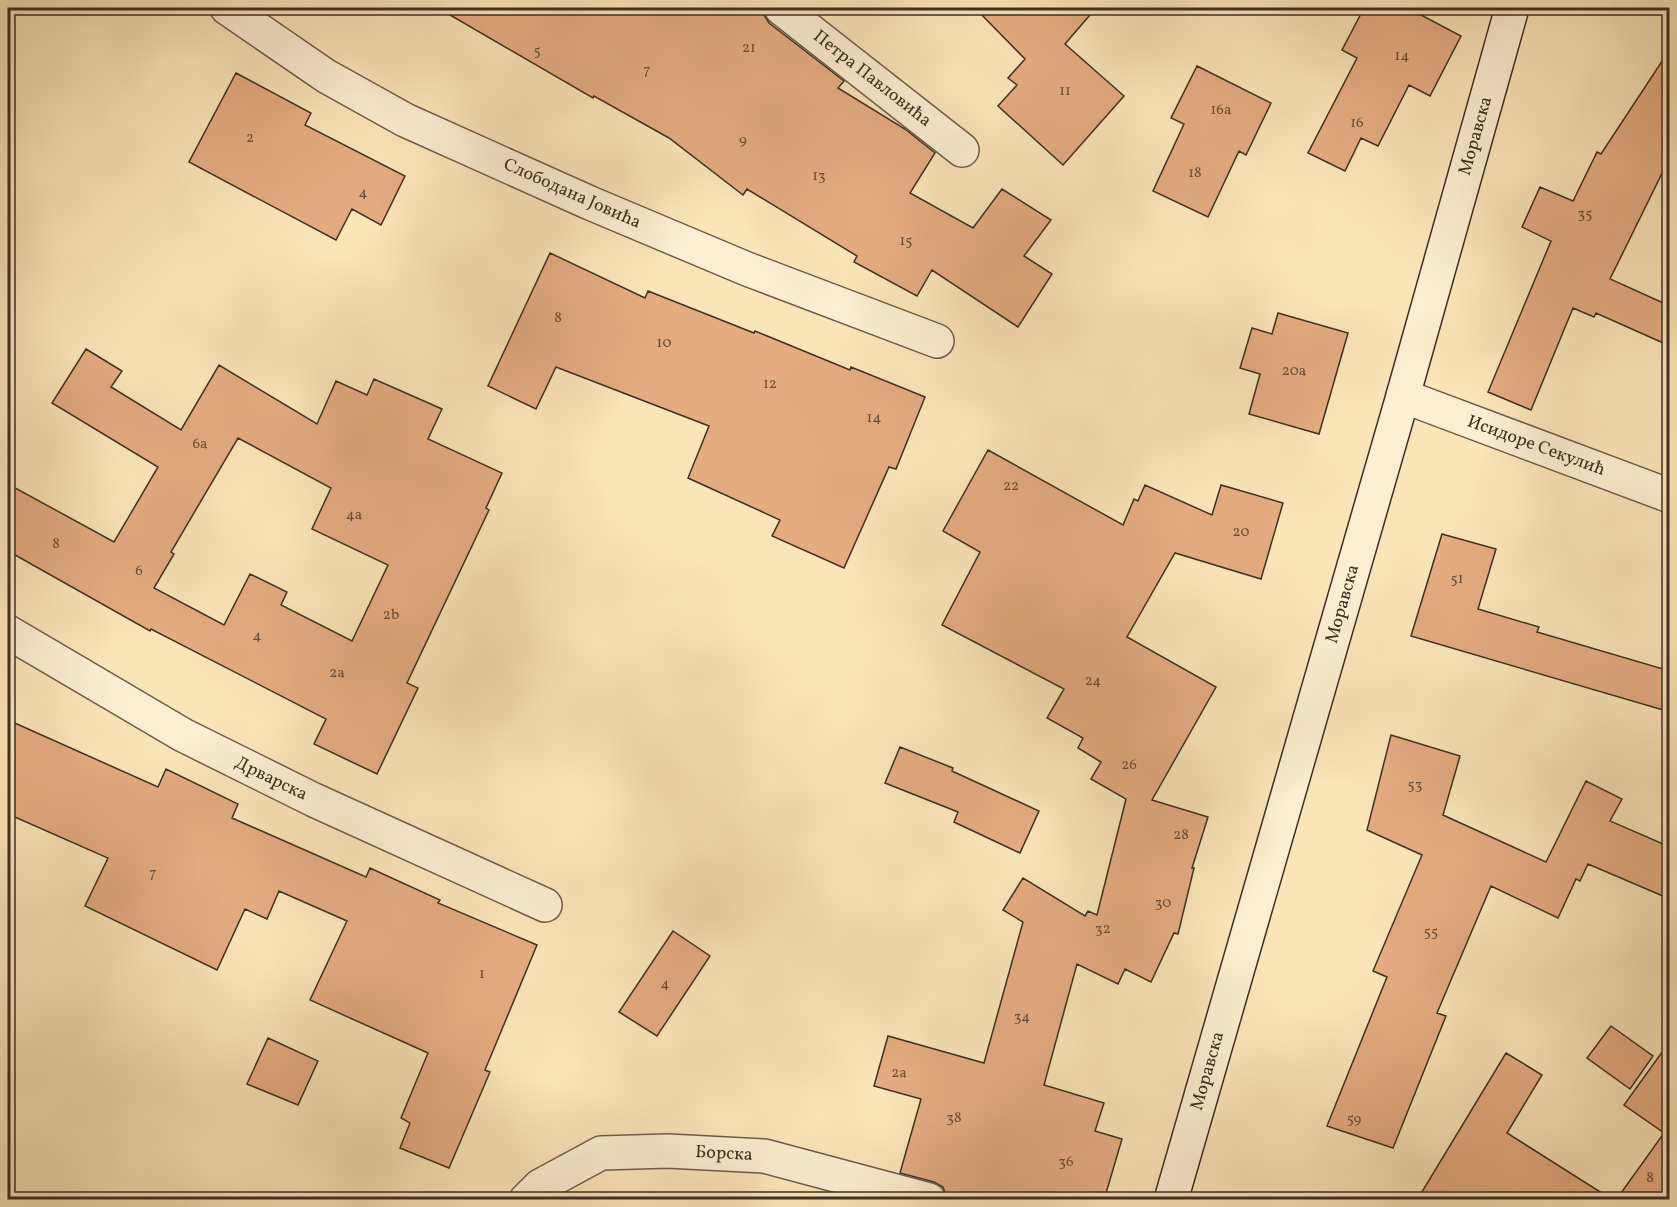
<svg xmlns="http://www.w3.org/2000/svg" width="1677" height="1207" font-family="Vollkorn,serif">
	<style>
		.building { fill: #e5ab81; stroke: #3f2f23; stroke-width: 1.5; fill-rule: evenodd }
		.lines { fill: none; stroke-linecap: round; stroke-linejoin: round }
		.street-casing { stroke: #6e5c48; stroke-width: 36 }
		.secondary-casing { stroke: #3f2f23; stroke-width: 36 }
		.street { stroke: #fceed2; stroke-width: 33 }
		.secondary { stroke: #fceed2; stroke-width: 33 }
		.labels { text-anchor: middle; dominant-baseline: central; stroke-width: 4.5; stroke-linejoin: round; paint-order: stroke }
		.number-label { font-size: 15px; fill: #684e3a }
		.street-label { font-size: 18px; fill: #3f2f23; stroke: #fceed2 }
	</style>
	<rect width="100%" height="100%" fill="#fae5b9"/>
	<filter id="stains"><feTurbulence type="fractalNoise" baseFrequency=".00333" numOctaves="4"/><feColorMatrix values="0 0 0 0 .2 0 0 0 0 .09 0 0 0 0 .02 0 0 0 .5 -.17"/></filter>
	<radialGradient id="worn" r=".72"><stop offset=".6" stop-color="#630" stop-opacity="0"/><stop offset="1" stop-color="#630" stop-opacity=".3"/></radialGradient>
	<!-- building -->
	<path class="building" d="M438,8h325l1,7 5,8 75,58 -6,7 67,41 30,24 -25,40 63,35 29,-39 49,31 -27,36 28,18 -34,53 -86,-57 -15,26 -63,-34 3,-6 -110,-67 -4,6 -74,-57 -75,-42 -1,2z
		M975,8h121l-31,36 59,52 -61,69 -65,-59 19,-21 -9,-7 17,-19z
		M1364,8h44l53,28 -31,60 -21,-11 -31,61 -17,-8 -16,33 -37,-18 49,-95 -15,-8z
		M1670,49v108l-60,122 60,27v40l-74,-33 -2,4 -21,-9 -42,102 -43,-18 63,-151 -29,-14 18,-40 33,14 24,-49 4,2z
		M1197,66l74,37 -25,52 -7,-4 -31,66 -55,-26 31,-67 -13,-6z
		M236,73l75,40 -6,12 100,51 -24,49 -29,-16 -16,31 -147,-78z
		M550,253l95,45 3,-7 106,42 1,-2 95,39 1,-3 74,30 -29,72 -7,-2 -45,101 -72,-32 8,-16 -92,-42 21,-52 -153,-59 -20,42 -48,-23z
		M1278,313l70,20 -29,101 -70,-20 11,-40 -20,-6 12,-40 20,6z
		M86,349l36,22 -11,16 70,43 38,-65 98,59 19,-43 31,14 7,-16 68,30 -14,30 74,34 -16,35 3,2 -82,173 11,5 -41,86 -63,-30 12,-25 -175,-90 -1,2 -142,-80v-67l106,58 44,-75 -106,-64zM238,438l93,50 -19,41 76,36 -36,76 -71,-36 6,-13 -37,-18 -26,51 -70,-37 20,-34 -3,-2z
		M988,450l135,75 11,-26 4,2 7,-16 67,30 9,-30 62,18 -22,76 -86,-26 -48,84 89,50 -64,113 56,17 -16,51h2l-16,66 -4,-1 -23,49 -26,-13 -7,15 -41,-20 -33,121 60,18 -9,28 27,8 -18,61h-157l-4,-13 -9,-5 -34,-9 21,-74 -47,-13 14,-50 96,27 39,-141 -20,-12 20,-32 62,38 3,-5 9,4 29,-116 -35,-20 10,-17 -23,-14 5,-10 -36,-20 17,-29 -122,-64 38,-73 -37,-21z
		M1442,534l54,15 -18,60 61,18 -2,5 133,39v41l-259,-76z
		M8,720l150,67 8,-18 72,35 -6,14 134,59 4,-9 70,32 -2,3 99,42 -52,125 5,2 -41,96 -49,-20 10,-25 -9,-5 27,-65 -118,-53 37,-79 -68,-30 -12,28 -22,-10 -28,61 -132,-64 23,-48 -100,-44z
		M1391,735l69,21 -17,59 103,47 40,-81 36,18 -12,22 60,26v52l-82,-35 -8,17 -4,-2 -18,39 -67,-32 -54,127 9,3 -53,132 -66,-22 60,-149 -14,-6 49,-116 -55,-25z
		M900,747l53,21 -1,3 87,40 -19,42 -66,-31 4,-10 -73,-29z
		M673,931l37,25 -53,80 -38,-24z
		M1611,1026l42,30 -23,33 -43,-31z
		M268,1038l50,23 -20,44 -51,-21z
		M1670,1041v159h-54l48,-67 -40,-28z
		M1506,1053l36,22 -35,58 106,67h-196z"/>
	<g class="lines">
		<!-- street casing -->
		<g class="street-casing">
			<path id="street" d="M227,8l99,68 79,44 185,83 157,66 190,72
				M781,8l181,142
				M1403,396l267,100
				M8,632l175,103 131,65 231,105
				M526,1200l14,-14 61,-33 67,-2 96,5 165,44"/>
		</g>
		<!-- secondary casing -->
		<g class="secondary-casing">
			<path id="secondary" d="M1171,1200l232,-804 109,-388"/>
		</g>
		<!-- street -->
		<use href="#street" class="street"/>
		<!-- secondary -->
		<use href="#secondary" class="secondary"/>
	</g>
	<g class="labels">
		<!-- number labels -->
		<g class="number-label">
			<text x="749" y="48">21</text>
			<text x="537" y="51">5</text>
			<text x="1402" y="56">14</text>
			<text x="647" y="70">7</text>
			<text x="1065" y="91">11</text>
			<text x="1221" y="110">16a</text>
			<text x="1357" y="123">16</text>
			<text x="250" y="138">2</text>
			<text x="743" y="140">9</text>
			<text x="1195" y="173">18</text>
			<text x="819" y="176">13</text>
			<text x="363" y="193">4</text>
			<text x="1585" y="214">35</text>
			<text x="906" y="241">15</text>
			<text x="558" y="318">8</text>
			<text x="664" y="343">10</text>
			<text x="1294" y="371">20a</text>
			<text x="770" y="384">12</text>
			<text x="874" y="418">14</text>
			<text x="200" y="444">6a</text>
			<text x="1011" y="486">22</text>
			<text x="354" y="515">4a</text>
			<text x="1241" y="532">20</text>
			<text x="56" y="544">8</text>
			<text x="139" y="571">6</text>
			<text x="1457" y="579">51</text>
			<text x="391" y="615">2b</text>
			<text x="257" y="636">4</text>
			<text x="337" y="673">2a</text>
			<text x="1093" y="681">24</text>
			<text x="1129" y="765">26</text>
			<text x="1415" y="785">53</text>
			<text x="1181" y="835">28</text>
			<text x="153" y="873">7</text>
			<text x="1163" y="903">30</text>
			<text x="1103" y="929">32</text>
			<text x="1431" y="932">55</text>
			<text x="482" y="974">1</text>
			<text x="665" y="984">4</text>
			<text x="1022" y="1017">34</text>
			<text x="899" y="1073">2a</text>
			<text x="954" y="1118">38</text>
			<text x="1354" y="1119">59</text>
			<text x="1066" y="1162">36</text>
			<text x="1650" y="1178">8</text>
		</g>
		<!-- street labels -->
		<g class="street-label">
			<text transform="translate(872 79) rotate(38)">Петра Павловића</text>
			<text transform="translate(1476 136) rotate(-74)">Моравска</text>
			<text transform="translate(572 194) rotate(24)">Слободана Јовића</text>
			<text transform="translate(1536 446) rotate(20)">Исидоре Секулић</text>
			<text transform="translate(1343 604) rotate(-74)">Моравска</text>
			<text transform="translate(271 779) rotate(26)">Дрварска</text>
			<text transform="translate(1208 1071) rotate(-74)">Моравска</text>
			<text transform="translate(724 1154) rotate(3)">Борска</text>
		</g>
	</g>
	<!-- margin -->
	<rect width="1677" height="1207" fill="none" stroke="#fae5b9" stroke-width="30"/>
	<rect x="9" y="9" width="1659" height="1189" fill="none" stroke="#3f2f23" stroke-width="3"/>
	<rect x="15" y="15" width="1647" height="1177" fill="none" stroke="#3f2f23" stroke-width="1.5"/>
	<rect width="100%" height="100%" filter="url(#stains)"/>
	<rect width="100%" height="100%" fill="url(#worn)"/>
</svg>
